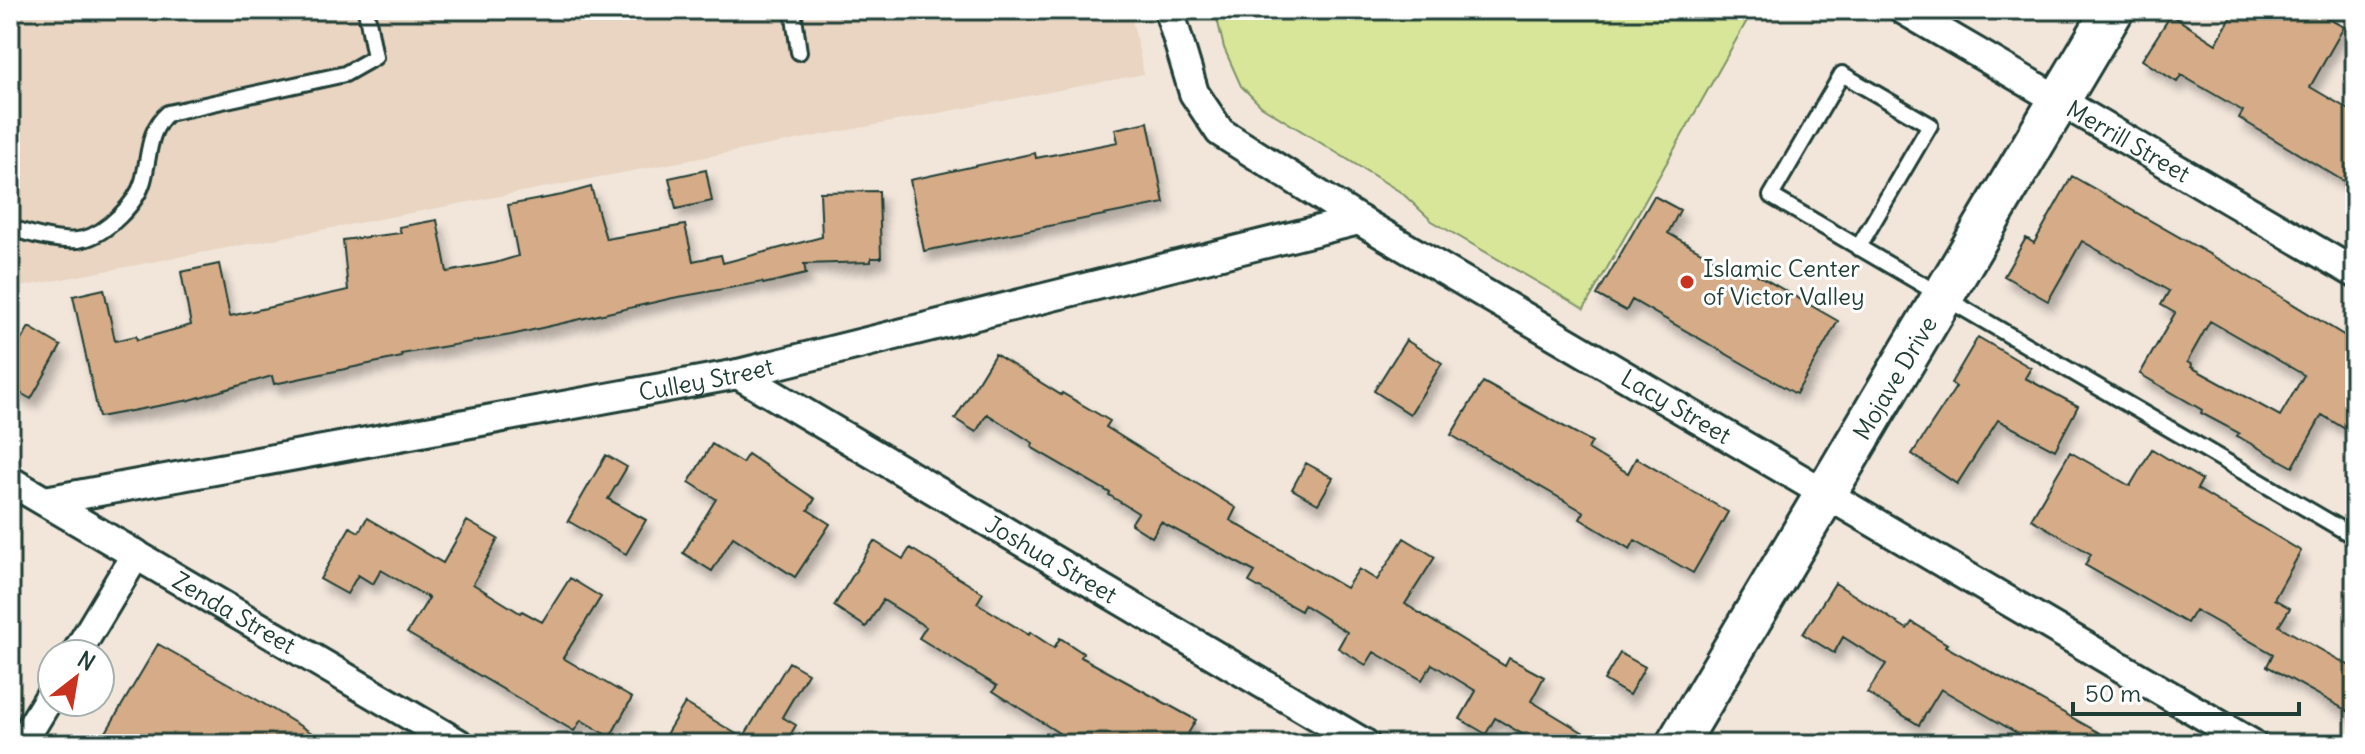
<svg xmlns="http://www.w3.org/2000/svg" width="2365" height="754" font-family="Delius,sans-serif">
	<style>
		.built { fill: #e9d5c2 }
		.green { fill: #d8e699; stroke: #7c9266; stroke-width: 2 }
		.building { fill: #d5ac87; stroke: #1f3d34; stroke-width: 2; fill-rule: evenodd; filter: url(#shadow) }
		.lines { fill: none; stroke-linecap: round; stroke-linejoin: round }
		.lane-casing { stroke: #1f3d34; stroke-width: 20 }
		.street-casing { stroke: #1f3d34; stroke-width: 34 }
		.secondary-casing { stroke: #1f3d34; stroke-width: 46 }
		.lane { stroke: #fff; stroke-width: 14 }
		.street { stroke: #fff; stroke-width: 28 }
		.secondary { stroke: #fff; stroke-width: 40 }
		.poi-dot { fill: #c8321e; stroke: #fff; stroke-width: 3 }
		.labels { text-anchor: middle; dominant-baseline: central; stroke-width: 6; stroke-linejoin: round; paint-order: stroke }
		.street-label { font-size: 24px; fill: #1f3d34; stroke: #fff }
		.poi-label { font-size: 24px; fill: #1f3d34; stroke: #fff; text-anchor: start }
	</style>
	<defs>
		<filter id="shadow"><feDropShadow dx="5" dy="9" stdDeviation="4" flood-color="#0004"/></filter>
	</defs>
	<rect width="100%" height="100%" fill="#f2e6db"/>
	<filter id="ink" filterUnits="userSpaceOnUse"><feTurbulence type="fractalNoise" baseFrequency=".0125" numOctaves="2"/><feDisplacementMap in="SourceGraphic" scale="16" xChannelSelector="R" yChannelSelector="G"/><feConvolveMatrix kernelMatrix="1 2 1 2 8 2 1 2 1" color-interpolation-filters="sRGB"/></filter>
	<g filter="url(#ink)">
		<!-- built -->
		<path class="built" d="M10,10h1120l14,64 -1134,215z"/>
		<!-- green -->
		<path class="green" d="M1215,10h538l-169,299 -152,-88 -30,-28 -141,-87 -20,-20 -17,-38z"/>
		<!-- building -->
		<path class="building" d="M2235,10h77l32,17 -34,60 45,26v75l-116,-70 4,-7 -62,-36 -4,7 -35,-22 29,-45 45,29z
			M1148,122l16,81 -240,48 -14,-71 125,-27 1,5 82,-16 -3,-13z
			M706,170l6,31 -36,8 -7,-31z
			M2072,176l167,95 116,71v93l-33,-20 -29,52 -56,-31 2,-3 -38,-20 1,-3 -62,-36 35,-61 -14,-8 8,-14 -87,-50 -34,60 -44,-25 22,-38 8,5zM2210,321l94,54 -24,41 -89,-49 1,-2 -5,-3z
			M591,187l15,52 79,-14 8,36 28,-6 2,8 99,-26 -2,-45 59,-1 2,67h-10v4l-67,2 2,10 -43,10 -1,-2 -89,16 -162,37 -110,19 1,3 -128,27 -2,-8 -82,24 -91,17 -26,-121 31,-7 11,52 21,-5 1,4 54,-15 -10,-53 38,-8 11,52 118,-26 -5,-50 58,-7 -2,-6 38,-7 10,52 48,-9 23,-7 -10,-51 54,-10z
			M1654,196l26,14 -12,23 63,36 4,-7 103,59 -42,73 -164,-94 -6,11 -29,-16z
			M29,327l32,19 -30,53 -21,-12v-46l8,4z
			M1978,337l53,31 -6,10 53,28 -23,44 -57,-30 -41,64 -45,-30 44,-67 -5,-4z
			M1406,340l36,23 -32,51 -36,-23z
			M995,354l66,41 1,-2 48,28 -4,6 130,81 -6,12 116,68 13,-19 18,11 27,-42 31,19 -30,47 100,62 4,-8 35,19 -13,24 71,43h-63l-44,-26 -9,16 -26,-15 16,-28 -44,-27 -10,16 -48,-28 -8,13 -28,-17 9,-16 -43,-27 -3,6 -52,-29 6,-10 -94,-50 -9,15 -21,-13 7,-11 -29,-18 1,-2 -79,-46 2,-4 -46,-29 -11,18 -21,-13z
			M1483,382l109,60 -4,7 40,24 8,-15 92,54 -35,61 -58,-33 -5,9 -50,-30 4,-7 -133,-77z
			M712,444l30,19 6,-9 67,45 -7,11 22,14 -35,53 -62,-40 -21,34 -29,-18 33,-54 -27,-17z
			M2152,449l50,31 -5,9 104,62 -27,48 16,9 -11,18 76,43v46l-88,-49 6,-12 -78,-44 -8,13 -102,-58 6,-11 -60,-35 39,-67 60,34z
			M606,455l21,12 -19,32 38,21 -20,34 -58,-33z
			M1306,463l27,15 -15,26 -26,-15z
			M367,518l76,45 24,-42 31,18 -25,45 47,29 2,-2 20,11 28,-44 31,19 -38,61 69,40 -22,39 -29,-17 -7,11 -167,-98 22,-35 -48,-28 -8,14 -15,-9 -11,19 -27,-15 30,-52 9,5z
			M874,541l29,18 7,-11 73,45 -6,10 52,32 1,-3 24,16 6,-10 23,15 -2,4 115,63 -14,24h-106l-83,-53 4,-5 -78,-48 7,-11 -43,-27 -17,27 -32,-21z
			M1835,583l72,46 5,-7 35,22 -2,2 174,98h-83l-95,-55 -22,36 -52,-32 19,-29 -43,-27 -9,16 -31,-19z
			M158,644l96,54 76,46h-231z
			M1620,653l25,14 -16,28 -25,-15z
			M789,662l19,11 -26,44 14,8 -11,19h-125l25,-41 58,35z"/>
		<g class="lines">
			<!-- lane casing -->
			<g class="lane-casing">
				<path id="lane" d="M793,10l6,42
					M2349,10l6,3
					M10,227c17,7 55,17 73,12 23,-5 54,-36 60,-58 7,-25 4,-50 25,-68l177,-39 30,-17 -9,-47
					M1858,248l72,-123 -88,-51 -71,122 584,341"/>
			</g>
			<!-- street casing -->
			<g class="street-casing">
				<g id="street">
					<path id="s1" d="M1169,10l25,83 26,39 139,88 893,524"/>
					<path id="s2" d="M1904,10l451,263"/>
					<path id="s3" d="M738,374l627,370"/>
					<path id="s4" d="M10,481l449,263"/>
					<path id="s5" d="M45,501l693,-127 621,-154"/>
					<path d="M76,654l60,-100"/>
					<path d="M21,744l31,-51"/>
				</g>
			</g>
			<!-- secondary casing -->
			<g class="secondary-casing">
				<g id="secondary">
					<path id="s6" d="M1677,744l436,-734"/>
				</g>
			</g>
			<!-- lane -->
			<use href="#lane" class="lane"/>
			<!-- street -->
			<use href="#street" class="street"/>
			<!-- secondary -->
			<use href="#secondary" class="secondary"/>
		</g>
	</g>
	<!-- markers -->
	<circle class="poi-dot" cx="1687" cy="282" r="8"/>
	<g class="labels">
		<!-- street labels -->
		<g class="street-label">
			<text stroke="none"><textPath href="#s2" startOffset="260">Merrill Street</textPath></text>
			<text stroke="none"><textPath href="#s6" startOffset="426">Mojave Drive</textPath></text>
			<text stroke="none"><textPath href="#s5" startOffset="672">Culley Street</textPath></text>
			<text stroke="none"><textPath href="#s1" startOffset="666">Lacy Street</textPath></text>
			<text stroke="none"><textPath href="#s3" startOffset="364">Joshua Street</textPath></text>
			<text stroke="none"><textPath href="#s4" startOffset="260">Zenda Street</textPath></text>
		</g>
		<!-- poi labels -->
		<g class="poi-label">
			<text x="1703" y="268">Islamic Center<tspan x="1703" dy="28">of Victor Valley</tspan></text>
		</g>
	</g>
	<!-- margin -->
	<rect width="2365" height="754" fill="none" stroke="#fff" stroke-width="40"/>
	<rect x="20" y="20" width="2325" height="714" fill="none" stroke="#1f3d34" stroke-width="3" filter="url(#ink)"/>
	<!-- north arrow -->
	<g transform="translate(76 678) rotate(31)"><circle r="38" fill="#ffffff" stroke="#a5b1ae" stroke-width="2"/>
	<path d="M0-6L14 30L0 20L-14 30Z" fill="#c8321e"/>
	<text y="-12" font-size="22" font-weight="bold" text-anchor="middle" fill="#1f3d34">N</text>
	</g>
	<!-- scale -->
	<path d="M2073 702v12h226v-12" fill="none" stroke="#1f3d34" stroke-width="4"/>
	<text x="2085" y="702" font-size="24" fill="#1f3d34" stroke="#ffffff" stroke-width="6" paint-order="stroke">50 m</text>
</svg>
